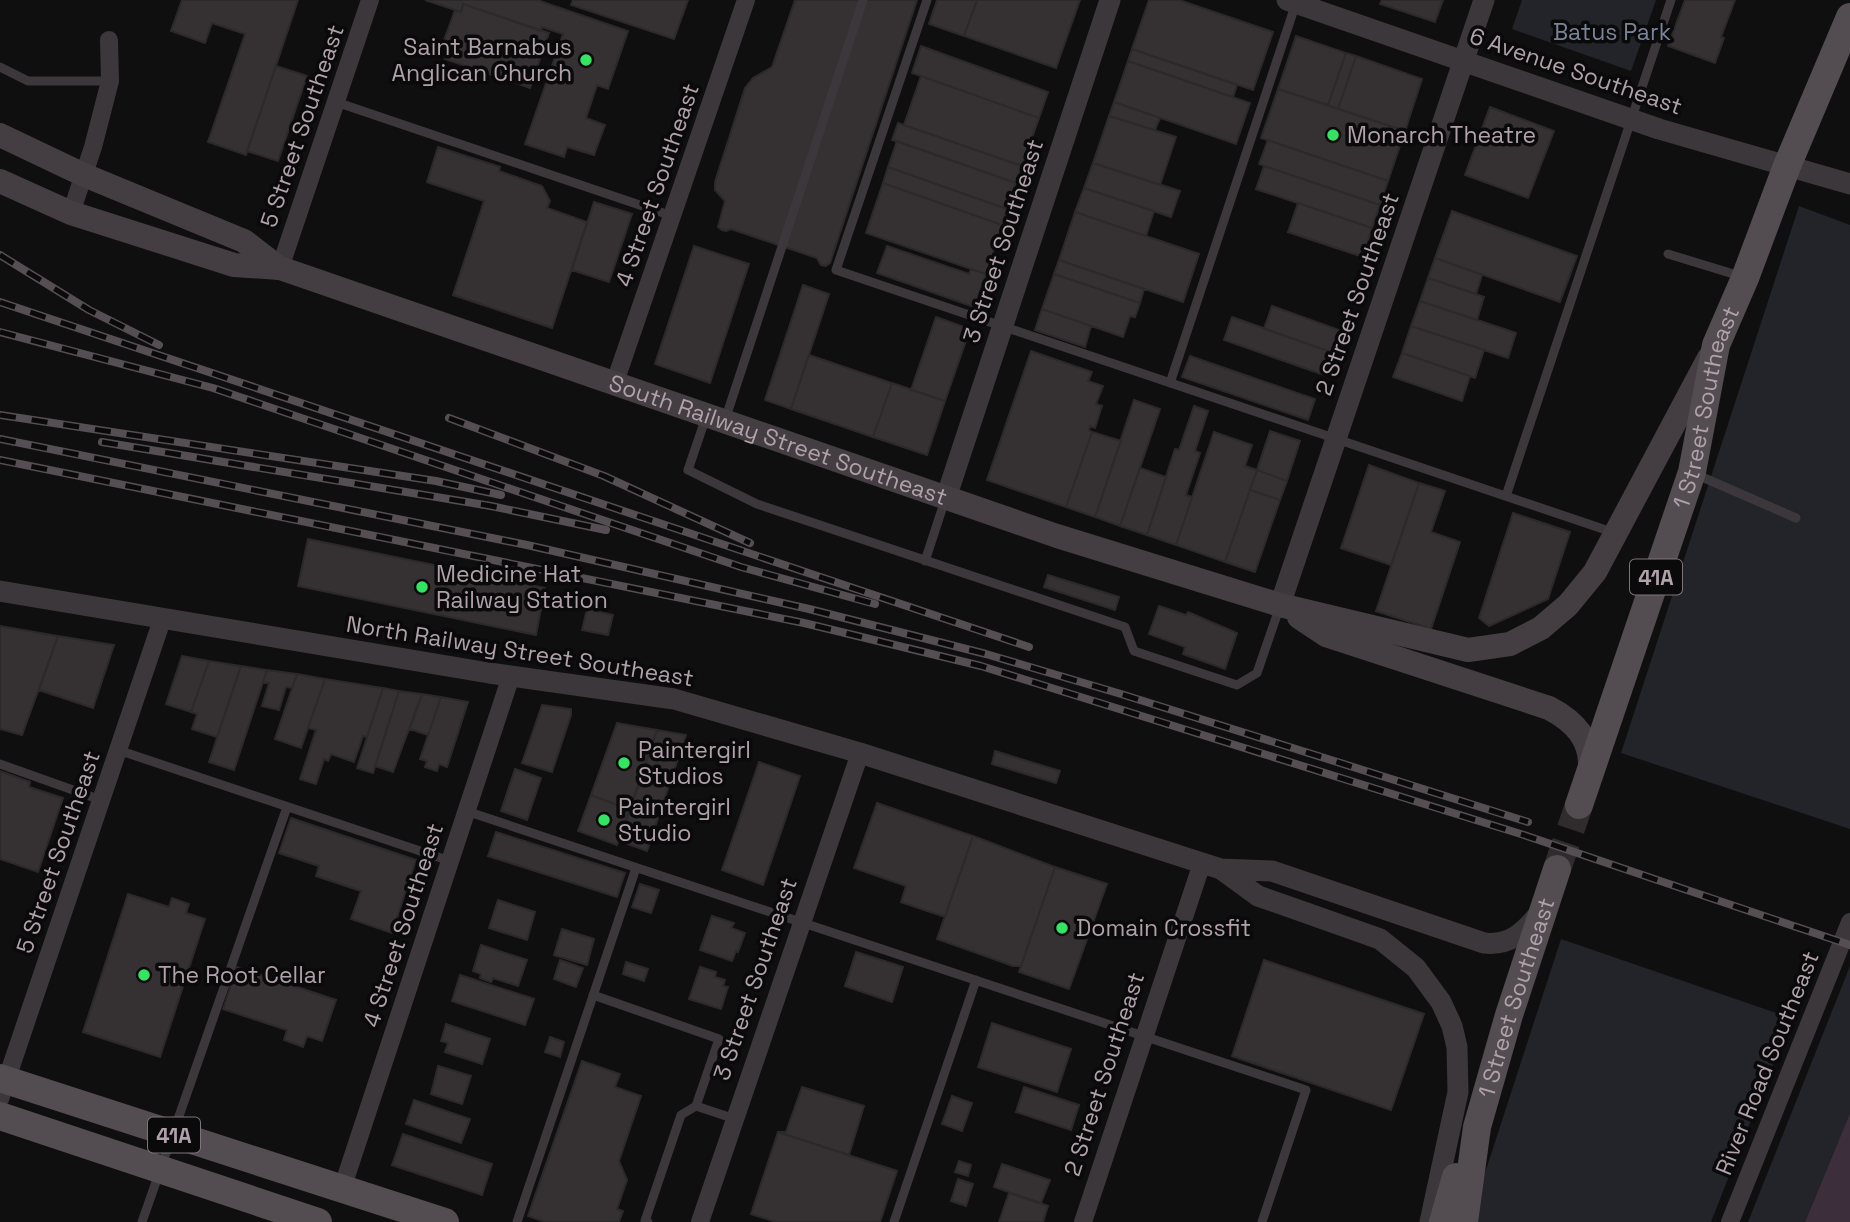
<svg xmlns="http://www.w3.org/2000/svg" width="1850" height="1222" font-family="'Space Grotesk',sans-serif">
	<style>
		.green { fill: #222429 }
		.water { fill: #3c2e3b }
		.building { fill: #353133; stroke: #2c292a; stroke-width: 2 }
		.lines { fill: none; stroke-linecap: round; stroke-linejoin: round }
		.primary-tunnel { stroke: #302c2e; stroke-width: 28; stroke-dasharray: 28 14; stroke-linecap: butt }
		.service { stroke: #3c373a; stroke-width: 9 }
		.minor { stroke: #3c373a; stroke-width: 18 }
		.tertiary { stroke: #3c373a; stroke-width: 21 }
		.secondary { stroke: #443e42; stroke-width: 24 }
		.primary { stroke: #534c51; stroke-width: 28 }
		.rail-casing { stroke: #554e53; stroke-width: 8 }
		.rail { stroke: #0b0a0a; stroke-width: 5; stroke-dasharray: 16; stroke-linecap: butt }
		.poi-dot { fill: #34e362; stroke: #0b0a0a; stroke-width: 2.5 }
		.labels { text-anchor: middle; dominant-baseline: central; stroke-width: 7; stroke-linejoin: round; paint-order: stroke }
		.shield { fill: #0b0a0a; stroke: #7e747b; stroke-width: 2 }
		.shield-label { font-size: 21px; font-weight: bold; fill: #b0a1ab }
		.park-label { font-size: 23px; fill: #79849a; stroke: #0b0a0a }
		.poi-label { font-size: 23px; fill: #b0a1ab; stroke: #0b0a0a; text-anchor: start }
		.street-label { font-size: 23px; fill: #b0a1ab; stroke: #0b0a0a }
	</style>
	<rect width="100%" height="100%" fill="#100f0f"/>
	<!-- green -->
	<path class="green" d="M1522,0h134l-25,71 -119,-42z
		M1799,206l51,19v604l-229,-76z
		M1561,939l230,79 -80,204h-242z
		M1850,966v147l-45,109h-57z"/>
	<!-- water -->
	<path class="water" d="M1850,1113v109h-45z"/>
	<!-- building -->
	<path class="building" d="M182,0h116l-52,155 -38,-13 37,-108 -33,-11 -7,20 -34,-12z
		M425,0h112l91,31 -20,58 -11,-4 -11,33 19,7 -11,30 -27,-8 -3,10 -39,-13 38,-110 -21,-7 -1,4 -78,-27 -2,8z
		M573,0h115l-14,39 -103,-34z
		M795,0h122l-87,263 -4,3 -5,-1 -4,-7 -86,-29 -5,2 -4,-1 -4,-3 7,-26 -10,-11v-8l30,-94 8,-10 19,-11z
		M937,0h40l-13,36 -35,-12z
		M977,0h103l-24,68 -92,-32z
		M1149,0h30l94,32 -20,58 -121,-41z
		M1382,0h61l-8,22 -55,-18z
		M1685,0h50l-14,37 3,1 -9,25 -47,-17z
		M463,4l86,29 -19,55 -85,-29 1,-2 -7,-3 16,-44 6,2z
		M1296,36l50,17 -18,52 -50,-16z
		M921,46l127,46 -9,26 -127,-45z
		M1132,49l105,36 -4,12 -105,-36z
		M1346,53l10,3 -18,53 -10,-4z
		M1356,56l66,23 -17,52 -67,-22z
		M1128,61l122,42 -14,41 -122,-42z
		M276,66l31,10 -29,85 -31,-10z
		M921,76l118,42 -17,48 -118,-41z
		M1278,89l127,42 -17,50 -127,-43z
		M1114,102l46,16 -5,12 -46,-14z
		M1490,107l64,24 -26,67 -63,-23z
		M1109,116l67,21 -16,48 -67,-22z
		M898,123l124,43 -6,17 -124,-43z
		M1268,140l120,41 -8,24 -121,-41z
		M897,141l119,42 -9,26 -119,-42z
		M438,147l62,20 -1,4 43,15 8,15 -3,7 40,14 -35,106 -99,-33 31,-94 -57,-19z
		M1093,163l87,28 -9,26 -87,-29z
		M1264,166l116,39 -8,23 -116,-39z
		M888,167l119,42 -5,16 -119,-42z
		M883,183l119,42 -16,49 -120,-41z
		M1084,188l70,23 -8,25 -71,-24z
		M594,202l38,12 -23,68 -37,-12z
		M1298,203l74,25 -9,29 -75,-25z
		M1452,211l125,45 -17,46 -125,-44z
		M1075,212l124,42 -16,48 -124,-42z
		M694,246l55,18 -39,119 -55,-19z
		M887,246l82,28 2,-5 15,5 -12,33 -97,-34z
		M1435,258l47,17 -6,19 -48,-16z
		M1059,260l85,29 -4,14 -86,-29z
		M1054,274l86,29 -5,14 -5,-1 -7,21 -81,-28z
		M1428,278l56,19 -7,23 -57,-19z
		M803,285l26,9 -38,115 -26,-9z
		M1420,301l96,32 -8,25 -97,-32z
		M1272,306l67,24 -8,22 -67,-23z
		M1042,309l49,17 -6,21 -50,-17z
		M936,317l34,12 -25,72 -34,-11z
		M1232,317l99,35 -7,23 -100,-35z
		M1411,326l73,24 -9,28 -73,-25z
		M1031,351l61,21 -4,9 15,5 -7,18 6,2 -7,22 -5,-2 -1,4 3,2 -26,75 -79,-27z
		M1402,353l68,23 -8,25 -69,-24z
		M809,355l83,28 -19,54 -82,-28z
		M1190,356l125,43 -7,21 -126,-43z
		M892,383l53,18 -18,54 -54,-18z
		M1134,400l26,9 -40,117 -25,-9z
		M1194,406l14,5 -13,40 5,2 -14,42 6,2 -16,48 -29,-10 28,-86 4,1z
		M1270,431l30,10 -13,40 -30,-11z
		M1092,432l29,9 -26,76 -29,-10z
		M1214,432l38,13 -7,21 12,4 -32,92 -49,-17z
		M1369,465l50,18 -28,82 -50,-17z
		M1140,468l26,9 -19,58 -27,-9z
		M1257,470l30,11 -7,19 -30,-10z
		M1419,483l26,8 -14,41 29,10 -29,87 -55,-18z
		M1250,490l30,10 -25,72 -30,-10z
		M1513,513l57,19 -22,67 -59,27 -10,-8z
		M308,539l237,49 -9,47 -238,-49z
		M1048,575l71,22 -4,13 -71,-23z
		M1159,606l27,9 2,-3 49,21 -12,36 -42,-15 2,-7 -36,-13z
		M587,609l26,6 -5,20 -26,-5z
		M0,626l58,10 -36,99 -22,-6z
		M58,636l56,9 -21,63 -54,-18z
		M182,656l27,5 -18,51 -25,-8z
		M209,661l32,5 -24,71 -25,-8 5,-15 -6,-2z
		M241,666l26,4 -33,100 -25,-8z
		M267,670l30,4 -5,14 -6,-1 -7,23 -17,-4 7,-23 -6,-1z
		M297,674l28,5 -24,69 -26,-9z
		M325,679l58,9 -16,49 -4,-1 -9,26 -23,-8 -3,7 -4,-2 -8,25 -16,-5 16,-49 -8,-2z
		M383,688l16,3 -26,82 -16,-5z
		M399,691l23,3 -29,78 -18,-6z
		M422,694l19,3 -13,38 -18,-6z
		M441,697l27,5 -21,65 -8,-3 -2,7 -12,-4 2,-6 -7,-2z
		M542,705l29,4v6l-19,57 -30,-9z
		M617,723l40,7 -40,115 -39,-14z
		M617,723l40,7 -27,80 -39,-15z
		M657,730l29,5 -39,116 -28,-10z
		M995,751l65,20 -4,12 -64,-19z
		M759,762l41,14 -37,109 -41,-15z
		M515,769l26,9 -14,42 -26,-9z
		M0,771l30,11 -1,5 34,11 -25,74 -38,-13z
		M591,795l39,15 -13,35 -39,-14z
		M877,803l96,33 -28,81 -44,-15 5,-16 -52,-18z
		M291,818l125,42 -24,73 -41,-14 10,-28 -45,-15 3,-10 -40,-13z
		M496,832l129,41 -8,24 -129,-41z
		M973,836l82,31 -34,99h-8l-76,-27z
		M1055,867l52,17 -38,105 -50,-17z
		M640,884l19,6 -8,23 -19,-6z
		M128,894l41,13 3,-9 17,6 -3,9 19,6 -45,138 -77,-25z
		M498,900l37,12 -8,28 -38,-12z
		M712,916l22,7 -3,5 14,5 -7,19 -2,-1 -4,10 -32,-11z
		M562,929l32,10 -7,26 -33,-10z
		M481,945l46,15 -9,26 -25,-8 -2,4 -11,-4 1,-4 -8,-3z
		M856,952l47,15 -11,35 -47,-16z
		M560,960l23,8 -7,19 -22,-8z
		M1264,960l160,54 -33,96 -159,-54z
		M626,962l22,7 -4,12 -21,-7z
		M237,967l99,33 -14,41 -15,-5 -4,11 -19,-7 3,-10 -64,-21z
		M700,967l16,5 -1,5 10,3 -2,6 5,1 -7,22 -32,-10z
		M460,975l74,24 -9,26 -73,-24z
		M992,1023l79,26 -14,43 -79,-25z
		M446,1024l44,15 -8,25 -37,-12 3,-9 -7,-2z
		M550,1037l14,5 -4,15 -15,-5z
		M582,1061l38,13 -5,13 26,9 -22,65 8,19 -10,29 6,2 -4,11h-74l-17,-6z
		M438,1066l33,10 -9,28 -31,-10z
		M802,1087l62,19 -15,49 -71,-23h8z
		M1024,1087l55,18 -8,25 -55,-18z
		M952,1096l20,7 -10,28 -20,-7z
		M414,1100l56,19 -9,24 -55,-19z
		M778,1132l119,39 -17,51h-104l-25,-8z
		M403,1134l89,30 -10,31 -90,-30z
		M959,1161l12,4 -3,11 -13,-4z
		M1002,1164l48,16 -9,23 -47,-16z
		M958,1179l15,5 -7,22 -15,-5z
		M1009,1193l39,13 -5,16h-44z"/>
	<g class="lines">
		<!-- primary-tunnel -->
		<path class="primary-tunnel" d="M1557,869l22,-64"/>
		<!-- service -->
		<path class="service" d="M927,0l-91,270 779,263
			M0,67l28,14h82
			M336,102l336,114
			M1668,254l72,22
			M1170,383l126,-380
			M706,417l-18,53 69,34 368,123 9,24 103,34 20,-12 23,-67
			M725,420l138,-420
			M1695,474l101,44
			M1506,496l165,-496
			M925,561l20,-61
			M118,750l332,111
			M0,764l101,36
			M466,811l840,279 -44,132
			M593,995l126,44 -23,67 -15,9 -36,106 3,1
			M696,1106l39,13
			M142,1222l145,-415
			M517,1222l119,-354
			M894,1222l82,-242"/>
		<!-- minor -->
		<path class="minor" d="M71,213l22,-66 17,-66 -1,-41
			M280,268l90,-268
			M614,385l132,-385
			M0,1099l162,-479
			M342,1189l169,-513
			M700,1222l160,-469
			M1083,1222l119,-359
			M1730,1222l120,-300"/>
		<!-- tertiary -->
		<path class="tertiary" d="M1287,0l372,129 191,55
			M946,498l164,-498
			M0,591l489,82 185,26 186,54 342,110 19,6 51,2 212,72c26,3 40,-11 55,-29
			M1280,605l204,-605
			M1221,869l37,27 122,43 36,29 25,34 11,24 5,21 1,45 -28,130"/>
		<!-- secondary -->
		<g class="secondary">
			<path d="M0,135l84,40 160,66 35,27"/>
			<path id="s1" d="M0,181l71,32 163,52 46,3 777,268 223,69 188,45 42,-6 31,-16 27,-23 27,-33 114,-214"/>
			<path d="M1299,617l27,18 223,73c25,13 43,31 41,62"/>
		</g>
		<!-- primary -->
		<g class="primary">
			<path id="s2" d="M1579,805l113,-333 24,-127 29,-67 42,-112 63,-149"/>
			<path d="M0,1078l445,144"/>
			<path d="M0,1116l318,106"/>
			<path d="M1443,1222l13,-45"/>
			<path id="s3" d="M1464,1222l13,-95 32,-112 48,-146"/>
		</g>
		<!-- rail casing -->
		<g class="rail-casing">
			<path id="rail" d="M0,255l89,55 70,35
				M0,302l1029,345
				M0,332l213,56 528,179 134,37
				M0,415l436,66 65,14
				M449,418l155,58 146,67
				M0,439l527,106 282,64 177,45 135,40 407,128
				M102,442l389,64 115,24
				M0,460l804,163 177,43 543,169 326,110"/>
		</g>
		<!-- rail -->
		<use href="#rail" class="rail"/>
	</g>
	<!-- markers -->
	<g class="poi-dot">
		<circle cx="586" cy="60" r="7"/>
		<circle cx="1333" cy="135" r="7"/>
		<circle cx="422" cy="587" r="7"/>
		<circle cx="624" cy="763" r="7"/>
		<circle cx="604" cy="820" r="7"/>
		<circle cx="1062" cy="928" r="7"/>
		<circle cx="144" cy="975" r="7"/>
	</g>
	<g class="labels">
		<!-- shield labels -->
		<g class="shield">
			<rect x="1630" y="559.5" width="52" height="35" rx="5"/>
			<rect x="148" y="1117.5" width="52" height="35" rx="5"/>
		</g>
		<g class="shield-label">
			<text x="1656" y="577">41A</text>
			<text x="174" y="1135">41A</text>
		</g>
		<!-- park labels -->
		<g class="park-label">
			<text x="1612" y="32">Batus Park</text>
		</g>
		<!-- poi labels -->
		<g class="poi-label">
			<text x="572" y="47" text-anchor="end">Saint Barnabus<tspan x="572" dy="26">Anglican Church</tspan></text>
			<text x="1347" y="135">Monarch Theatre</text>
			<text x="436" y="574">Medicine Hat<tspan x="436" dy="26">Railway Station</tspan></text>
			<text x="638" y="750">Paintergirl<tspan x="638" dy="26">Studios</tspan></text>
			<text x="618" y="807">Paintergirl<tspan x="618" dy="26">Studio</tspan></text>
			<text x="1076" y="928">Domain Crossfit</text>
			<text x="158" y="975">The Root Cellar</text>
		</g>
		<!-- street labels -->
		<g class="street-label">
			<text transform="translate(1576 71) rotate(19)">6 Avenue Southeast</text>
			<text transform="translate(302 126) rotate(-71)">5 Street Southeast</text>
			<text transform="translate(657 185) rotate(-71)">4 Street Southeast</text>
			<text transform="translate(1003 241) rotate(-72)">3 Street Southeast</text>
			<text transform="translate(1357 294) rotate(-71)">2 Street Southeast</text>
			<text stroke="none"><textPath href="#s2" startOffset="418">1 Street Southeast</textPath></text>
			<text stroke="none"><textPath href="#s1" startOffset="822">South Railway Street Southeast</textPath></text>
			<text transform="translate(520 651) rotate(9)">North Railway Street Southeast</text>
			<text transform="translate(58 852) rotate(-71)">5 Street Southeast</text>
			<text transform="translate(403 925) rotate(-72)">4 Street Southeast</text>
			<text transform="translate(755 979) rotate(-71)">3 Street Southeast</text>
			<text stroke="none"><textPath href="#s3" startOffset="231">1 Street Southeast</textPath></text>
			<text transform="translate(1767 1063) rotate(-68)">River Road Southeast</text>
			<text transform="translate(1104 1074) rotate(-72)">2 Street Southeast</text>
		</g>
	</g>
</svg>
